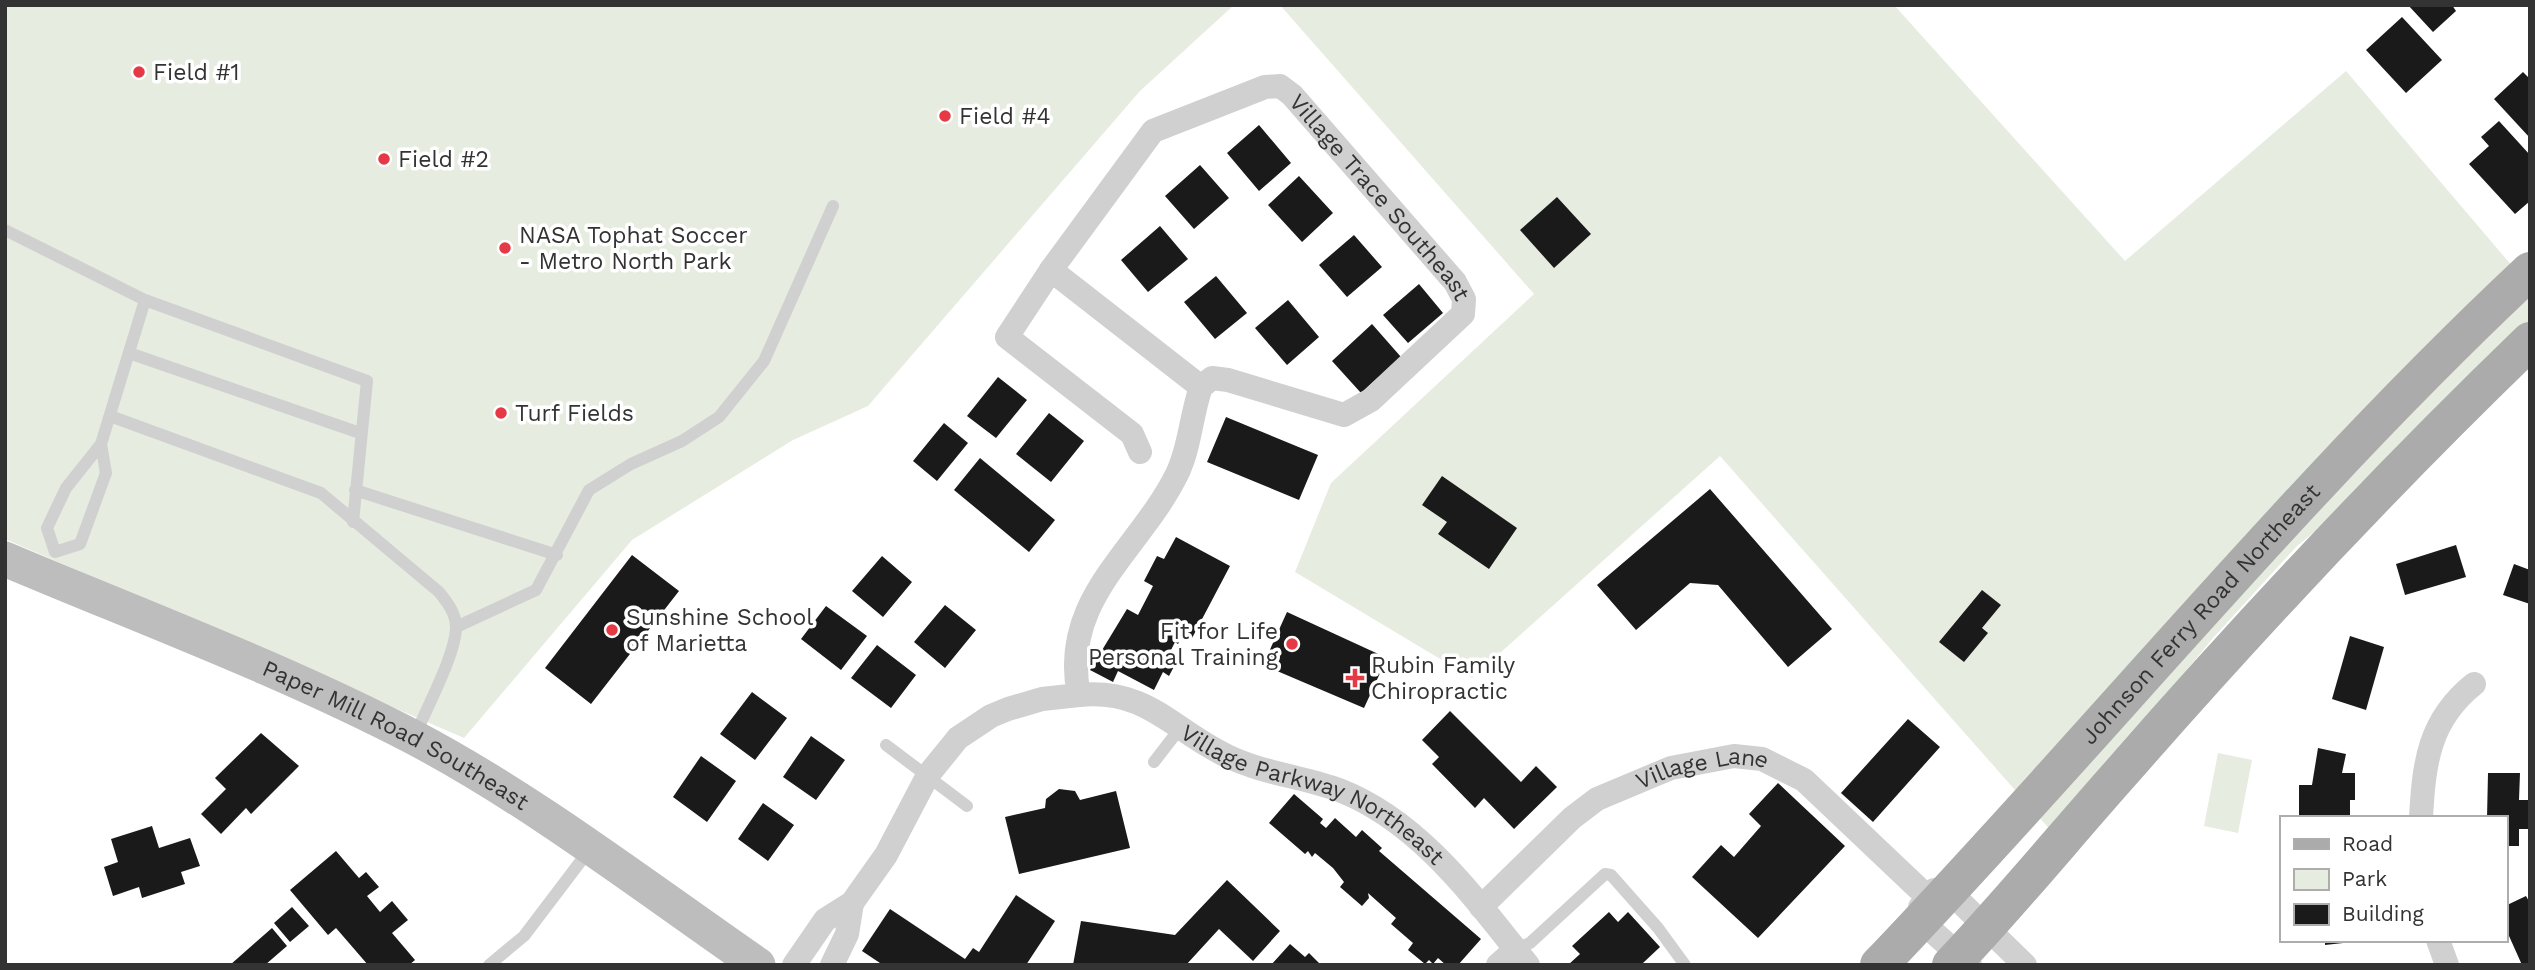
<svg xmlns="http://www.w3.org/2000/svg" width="2535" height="970" font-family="'Work Sans',sans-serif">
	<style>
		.green { fill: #e6ecdf }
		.building { fill: #1a1a1a }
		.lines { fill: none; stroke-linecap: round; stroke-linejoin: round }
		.lane { stroke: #d0d0d0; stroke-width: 12 }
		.street { stroke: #d0d0d0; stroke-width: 24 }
		.secondary { stroke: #bdbdbd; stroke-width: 35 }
		.primary { stroke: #ababab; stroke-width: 38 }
		.poi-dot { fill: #e63946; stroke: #fff; stroke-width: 2.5 }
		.labels { text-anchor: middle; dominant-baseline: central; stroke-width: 7; stroke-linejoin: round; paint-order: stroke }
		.poi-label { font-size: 23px; fill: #333; stroke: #fff; text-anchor: start }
		.street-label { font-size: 23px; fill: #333; stroke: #fff }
	</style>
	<rect width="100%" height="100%" fill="#fff"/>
	<!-- green -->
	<path class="green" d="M5,5h1229l-94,86 -272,315 -75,34 -161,100 -168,198 -459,-199z
		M1280,5h614l231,256 221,-190 184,216v72l-233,187 -84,92 -160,195 -333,-377 -248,222 -177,-106 36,-89 203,-189z
		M2218,753l34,7 -14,73 -34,-7z"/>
	<!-- building -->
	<path class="building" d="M2408,5h44l4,6 -23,21z
		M2402,17l40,43 -36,33 -40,-43z
		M2523,72l7,7v59l-36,-39z
		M2499,121l31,34v46l-15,13 -46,-50 20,-18 -8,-9z
		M1259,125l32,38 -32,28 -32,-38z
		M1200,165l29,33 -35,31 -29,-33z
		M1299,176l34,37 -31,29 -34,-37z
		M1557,197l34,37 -37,34 -34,-38z
		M1160,226l28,33 -40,33 -27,-32z
		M1354,235l28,32 -35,30 -28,-32z
		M1216,276l31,37 -32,26 -31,-37z
		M1419,284l24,29 -35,30 -25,-28z
		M1288,300l31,37 -32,28 -32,-37z
		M1372,324l29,33 -40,36 -29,-32z
		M998,377l29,23 -31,38 -29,-22z
		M1049,413l35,28 -33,41 -35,-28z
		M1226,417l92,38 -19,45 -92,-38z
		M944,423l24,20 -31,38 -24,-20z
		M980,458l75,62 -26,32 -75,-62z
		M1442,476l75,52 -28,41 -51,-35 9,-12 -25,-17z
		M1710,489l122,140 -44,38 -70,-82 -28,-2 -54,47 -39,-45z
		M1176,537l54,29 -39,74 -8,-4 -5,8 -3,-2 -5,10 9,5 -10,19 -6,-4 -9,18 -36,-19 -5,11 -23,-12 37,-61 11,6 15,-29 -9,-5 13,-25 7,3z
		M2456,545l10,32 -61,18 -9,-31z
		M632,555l47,36 -88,113 -46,-36z
		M882,556l30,26 -29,35 -31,-26z
		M2514,564l16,6v34l-27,-9z
		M1982,590l19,15 -19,23 6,5 -24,29 -25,-20z
		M945,605l31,25 -31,38 -31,-26z
		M826,606l41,30 -26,34 -40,-31z
		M1287,612l100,46 -23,50 -101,-43z
		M2350,636l34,11 -18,63 -34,-11z
		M877,645l39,30 -25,33 -40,-30z
		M752,692l35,26 -32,42 -35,-26z
		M1450,711l71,71 15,-16 21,21 -43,42 -30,-31 -9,10 -43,-44 7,-7 -17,-17z
		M1908,719l32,28 -67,75 -32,-29z
		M261,733l38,33 -48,48 -5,-6 -25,26 -20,-20 25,-25 -11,-11z
		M811,736l34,24 -29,40 -33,-23z
		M2318,748l28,6 -4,19h13v27h-5v18h-51v-33h13z
		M701,756l35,25 -29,41 -34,-25z
		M2488,773h32l-1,27h11v29h-11v17h-14v-28h-18z
		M1778,783l67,63 -87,92 -66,-61 29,-32 13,12 27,-31 -12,-12z
		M1059,789l16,2 5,9 36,-9 14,57 -111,26 -14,-57 40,-9 1,-9z
		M1294,794l29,25 -3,4 6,5 9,-10 21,19 6,-7 20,18 -3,3 102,88 -23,26h-12l-8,-7 -5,6 -4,-4 -4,4 -17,-14 5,-7 -22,-19 5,-6 -28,-25 1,5 -7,8 -22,-19 4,-5 -11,-14 -18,-15 -3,4 -4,-6 -3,3 -36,-31z
		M763,803l31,22 -26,36 -30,-22z
		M152,826l7,22 31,-10 10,28 -19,6 4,12 -43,14 -3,-11 -26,9 -9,-29 14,-5 -7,-23z
		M336,851l23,27 7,-6 13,15 -12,9 13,16 12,-11 16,19 -16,13 23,27 -6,5h-41l-32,-37 -8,7 -38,-45z
		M1227,880l53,51 -27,30 -34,-32 -33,36h-113l8,-44 94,14z
		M1016,895l39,26 -29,44h-143l-21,-14 28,-42 75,50 8,-11 6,4z
		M2526,896l4,7v62h-8l-17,-38v-21z
		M292,907l17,19 -19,16 -16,-19z
		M1609,912l9,10 10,-10 32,35 -17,16 2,2h-77l12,-11 -8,-8z
		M272,928l15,18 -22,19h-35z
		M2325,940h27v2l-27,3z
		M1290,944l15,13 4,-4 12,12h-50z"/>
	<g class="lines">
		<!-- lane -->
		<path class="lane" d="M5,230l140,70
			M129,353l231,80
			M110,416l211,77 118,99c8,10 17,21 17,35 0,27 -30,82 -41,109
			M101,444l5,29 -26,71 -25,8 -8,-24 19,-40 35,-44 44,-144 222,81 -14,141
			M355,490l202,65
			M456,627l80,-37 53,-100 42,-26 51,-23 37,-24 45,-56 69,-155
			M886,745l81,61
			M1154,762l27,-35
			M1516,949l14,-6 75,-69 6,1 47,53 27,37
			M489,965l35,-29 66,-87"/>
		<!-- street -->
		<g class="street">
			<path d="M1051,270l150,117"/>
			<path id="s1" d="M1140,452l-8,-18 -125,-97 44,-67 102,-139 112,-44 15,-1 12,9 163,187 9,17 -1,15 -92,86 -27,15 -116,-35 -16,-2 -11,9c-10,28 -11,61 -24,87 -38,77 -118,125 -98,221 68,-7 93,35 148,61 35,17 76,21 112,34 81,31 137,110 189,175"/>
			<path d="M2421,818c3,-56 8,-98 53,-134"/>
			<path d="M1934,890l15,1 76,74"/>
			<path id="s2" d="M1481,907l91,-89 25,-19 74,-31 63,-12 28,3 42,21 115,109"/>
			<path d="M1920,907l1,14 49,44"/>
			<path d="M2438,940l9,25"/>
			<path d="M794,965l31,-45 27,-17 34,-48 42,-80 30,-37 33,-22 17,-7 34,-10 37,-4"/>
			<path d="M832,965l15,-31 5,-31"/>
			<path d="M1498,965l18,-16"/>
		</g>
		<!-- secondary -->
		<path class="secondary" id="s3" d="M5,559c137,58 277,110 408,178 118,62 235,152 345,228"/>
		<!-- primary -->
		<g class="primary">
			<path id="s4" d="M1879,965c219,-229 419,-477 651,-694"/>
			<path d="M1951,965c58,-61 112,-127 168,-190 131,-150 268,-296 411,-434"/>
		</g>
	</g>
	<!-- markers -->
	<g class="poi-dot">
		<circle cx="139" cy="72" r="7"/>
		<circle cx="945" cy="116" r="7"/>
		<circle cx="384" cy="159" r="7"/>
		<circle cx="505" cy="248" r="7"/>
		<circle cx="501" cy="413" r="7"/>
		<circle cx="612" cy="630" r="7"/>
		<circle cx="1292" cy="644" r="7"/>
		<path d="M1351.5 667.5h7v7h7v7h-7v7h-7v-7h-7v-7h7z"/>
	</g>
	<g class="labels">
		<!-- poi labels -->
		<g class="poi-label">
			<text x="153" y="72">Field #1</text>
			<text x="959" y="116">Field #4</text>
			<text x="398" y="159">Field #2</text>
			<text x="519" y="235">NASA Tophat Soccer<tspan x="519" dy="26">- Metro North Park</tspan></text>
			<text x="515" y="413">Turf Fields</text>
			<text x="626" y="617">Sunshine School<tspan x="626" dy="26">of Marietta</tspan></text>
			<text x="1278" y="631" text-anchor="end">Fit for Life<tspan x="1278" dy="26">Personal Training</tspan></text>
			<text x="1371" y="665">Rubin Family<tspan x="1371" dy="26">Chiropractic</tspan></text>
		</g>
		<!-- street labels -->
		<g class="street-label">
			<text stroke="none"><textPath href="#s1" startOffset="716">Village Trace Southeast</textPath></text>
			<text stroke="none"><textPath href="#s4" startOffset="476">Johnson Ferry Road Northeast</textPath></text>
			<text stroke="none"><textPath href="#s3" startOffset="429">Paper Mill Road Southeast</textPath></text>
			<text stroke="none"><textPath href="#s2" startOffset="270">Village Lane</textPath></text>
			<text stroke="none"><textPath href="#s1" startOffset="1771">Village Parkway Northeast</textPath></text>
		</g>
	</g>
	<!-- border -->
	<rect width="2535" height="970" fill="none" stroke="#333333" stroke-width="14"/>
	<!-- legend -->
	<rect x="2280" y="816" width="228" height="126" fill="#ffffff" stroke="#adadad" stroke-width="2"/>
	<rect x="2294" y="839" width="35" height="10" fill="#ababab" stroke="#adadad" stroke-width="2"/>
	<text x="2342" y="851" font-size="21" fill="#333333">Road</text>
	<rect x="2294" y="869" width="35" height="21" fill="#e6ecdf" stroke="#adadad" stroke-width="2"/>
	<text x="2342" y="886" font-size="21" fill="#333333">Park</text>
	<rect x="2294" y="904" width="35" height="21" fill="#1a1a1a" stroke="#adadad" stroke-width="2"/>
	<text x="2342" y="921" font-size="21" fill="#333333">Building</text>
</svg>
